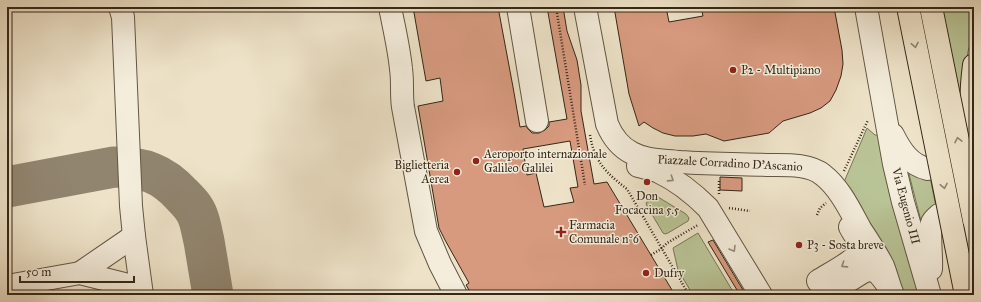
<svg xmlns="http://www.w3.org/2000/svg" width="981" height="302" font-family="'IM FELL Great Primer',serif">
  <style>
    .green { fill: #b9c496; stroke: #767656 }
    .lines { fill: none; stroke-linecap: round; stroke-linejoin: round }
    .taxiway { stroke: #918570; stroke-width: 41 }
    .building { fill: #d79a7f; stroke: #342717; fill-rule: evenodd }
    .minor-casing { stroke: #625644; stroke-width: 24 }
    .highway-casing { stroke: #342717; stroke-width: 24 }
    .path { stroke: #342717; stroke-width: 2.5; stroke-dasharray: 1 2; stroke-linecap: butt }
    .minor { stroke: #f4eddc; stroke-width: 22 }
    .highway { stroke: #eee3c9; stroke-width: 22 }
    .highway-bridge-casing { stroke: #342717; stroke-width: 24; stroke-linecap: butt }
    .highway-bridge { stroke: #eee3c9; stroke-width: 22 }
    .oneway { stroke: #918570 }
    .oneway2 { stroke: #948a7a }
    .poi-dot { fill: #8f2418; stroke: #f4eddc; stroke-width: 1.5 }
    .labels { text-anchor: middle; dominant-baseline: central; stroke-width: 3; stroke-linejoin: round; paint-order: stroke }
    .poi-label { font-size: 12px; fill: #342717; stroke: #f4eddc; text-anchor: start }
    .street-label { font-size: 12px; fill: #342717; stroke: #f4eddc }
  </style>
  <rect width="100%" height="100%" fill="#eee3c9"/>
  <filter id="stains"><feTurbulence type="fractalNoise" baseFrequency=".005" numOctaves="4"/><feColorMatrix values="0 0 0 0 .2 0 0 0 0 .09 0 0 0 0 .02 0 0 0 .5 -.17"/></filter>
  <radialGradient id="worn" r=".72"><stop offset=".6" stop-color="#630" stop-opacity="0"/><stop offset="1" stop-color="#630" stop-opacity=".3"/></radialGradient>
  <g class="green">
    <path d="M942,7H974V33L968,51L963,96H959Z"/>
    <path d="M867,128L875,135H878L919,295H905L903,290L841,189Z"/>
    <path d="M908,170L930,177L936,207L922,225Z"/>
    <path d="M655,196L658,197L686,214L689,218L688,221L668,233L665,234L663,233L647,206L646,203L651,199Z"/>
    <path d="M698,233L735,295H693L678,270L673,248Z"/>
  </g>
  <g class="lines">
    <path class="taxiway" d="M7,187L114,167C143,167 162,173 182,195C189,202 195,208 198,217C201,225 202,233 204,241C207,259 210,277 213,295"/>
  </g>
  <g class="building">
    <path d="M413,7H498L513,87L520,127L526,126L528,129L532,133H539L545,130L549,126V122L567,119L547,7H563L567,31L577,60L581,85V111L594,184L607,182L675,295H472L466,285L469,283L445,240L439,228L418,106L443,101L440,78L426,81ZM570,141L578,187L570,188L574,202L544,207L536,173L527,175L523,149Z"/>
    <path d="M614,7H666L669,22L703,16L701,7H740V10L757,7H834L842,50L843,64L841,76L836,90L830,101L821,108L810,113L783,121L769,133L724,141L706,134L693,136H675L663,133L653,128L644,122L639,126L629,94Z"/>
    <path d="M720,177L742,178V191L720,190Z"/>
    <path d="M713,240L746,295H740L708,242Z"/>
  </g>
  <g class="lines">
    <g class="minor-casing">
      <g id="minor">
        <path d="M120,7L123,17L131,206L134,236L142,295"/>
        <path d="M390,7C394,28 399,48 401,69C403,82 401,94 403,107L426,231L440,264L456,295"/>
        <path d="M518,7L537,121"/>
        <path d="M585,7L607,124C612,136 620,147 632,153C646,161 664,160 680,162C710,164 740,164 771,165C787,165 810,164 823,175C840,188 851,212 861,230C869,242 877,254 883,266C887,276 889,286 893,295"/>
        <path d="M866,7L894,164L903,202L930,295"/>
        <path d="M893,135C901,151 910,165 928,169"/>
        <path d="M638,166C645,168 653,169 659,172C676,180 695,195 708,208L761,295"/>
        <path d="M931,269C932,257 928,232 932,223C933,220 936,218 939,215"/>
        <path d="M80,273L134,236"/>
        <path d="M818,281C829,274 849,264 857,255C859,253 861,250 860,247C859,240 853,233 850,227"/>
        <path d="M7,286L80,273L140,288"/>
        <path d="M826,295L863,272C877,266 881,277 889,287"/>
      </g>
    </g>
    <g class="highway-casing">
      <path id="highway" d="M974,65C971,88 970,113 974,136"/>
    </g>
    <g class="path">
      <path d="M556,7L585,185"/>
      <path d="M590,135C594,161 606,173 627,189L689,295"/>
      <path d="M844,171L868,120"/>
      <path d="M719,194V181"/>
      <path d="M729,208L750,211"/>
      <path d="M817,215L820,208L826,203"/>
      <path d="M651,255L661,249L667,243L698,225"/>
    </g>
    <use href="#minor" class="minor"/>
    <use href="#highway" class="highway"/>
    <g class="highway-bridge-casing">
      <g id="highway-bridge">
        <path d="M908,7L966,295"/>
        <path d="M931,7L974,220"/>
      </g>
    </g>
    <use href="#highway-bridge" class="highway-bridge"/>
  </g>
  <defs><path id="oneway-chevron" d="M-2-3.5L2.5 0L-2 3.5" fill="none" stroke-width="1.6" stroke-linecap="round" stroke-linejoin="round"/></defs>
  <g class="oneway">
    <use href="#oneway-chevron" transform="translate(915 45) rotate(79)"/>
    <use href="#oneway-chevron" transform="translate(958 140) rotate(-102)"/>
    <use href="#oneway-chevron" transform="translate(944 186) rotate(79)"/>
  </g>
  <g class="oneway2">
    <use href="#oneway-chevron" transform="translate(671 179) rotate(33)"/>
    <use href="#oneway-chevron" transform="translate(733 249) rotate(59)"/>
    <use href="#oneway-chevron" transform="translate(844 265) rotate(147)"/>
  </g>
  <g class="poi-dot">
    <circle cx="733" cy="70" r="4"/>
    <circle cx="476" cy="161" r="4"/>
    <circle cx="457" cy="172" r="4"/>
    <circle cx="647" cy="182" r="4"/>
    <path d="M559 226h4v4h4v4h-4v4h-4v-4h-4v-4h4z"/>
    <circle cx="799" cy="245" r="4"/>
    <circle cx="646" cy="273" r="4"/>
  </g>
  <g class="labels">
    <g class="poi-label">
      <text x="741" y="70">P2 - Multipiano</text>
      <text x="484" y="154">Aeroporto internazionale<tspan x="484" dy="14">Galileo Galilei</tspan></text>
      <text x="449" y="165" text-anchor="end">Biglietteria<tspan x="449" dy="14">Aerea</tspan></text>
      <text x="647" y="196" text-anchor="middle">Don<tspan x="647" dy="14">Focaccina 5.5</tspan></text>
      <text x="569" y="225">Farmacia<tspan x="569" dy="14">Comunale n°6</tspan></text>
      <text x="807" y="245">P3 - Sosta breve</text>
      <text x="654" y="273">Dufry</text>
    </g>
    <g class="street-label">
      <text transform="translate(730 163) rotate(3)">Piazzale Corradino D'Ascanio</text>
      <text transform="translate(906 206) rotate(75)">Via Eugenio III</text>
    </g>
  </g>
  <rect width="981" height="302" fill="none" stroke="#eee3c9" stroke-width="24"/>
  <rect x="8" y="8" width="965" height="286" fill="none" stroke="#342717" stroke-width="2"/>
  <rect x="12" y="12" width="957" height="278" fill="none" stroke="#342717"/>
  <path d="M20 276v6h114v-6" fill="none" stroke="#342717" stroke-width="2"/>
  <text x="26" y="276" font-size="12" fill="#342717" stroke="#f4eddc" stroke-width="3" paint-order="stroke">50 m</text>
  <rect width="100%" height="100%" filter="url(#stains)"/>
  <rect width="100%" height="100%" fill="url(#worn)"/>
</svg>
